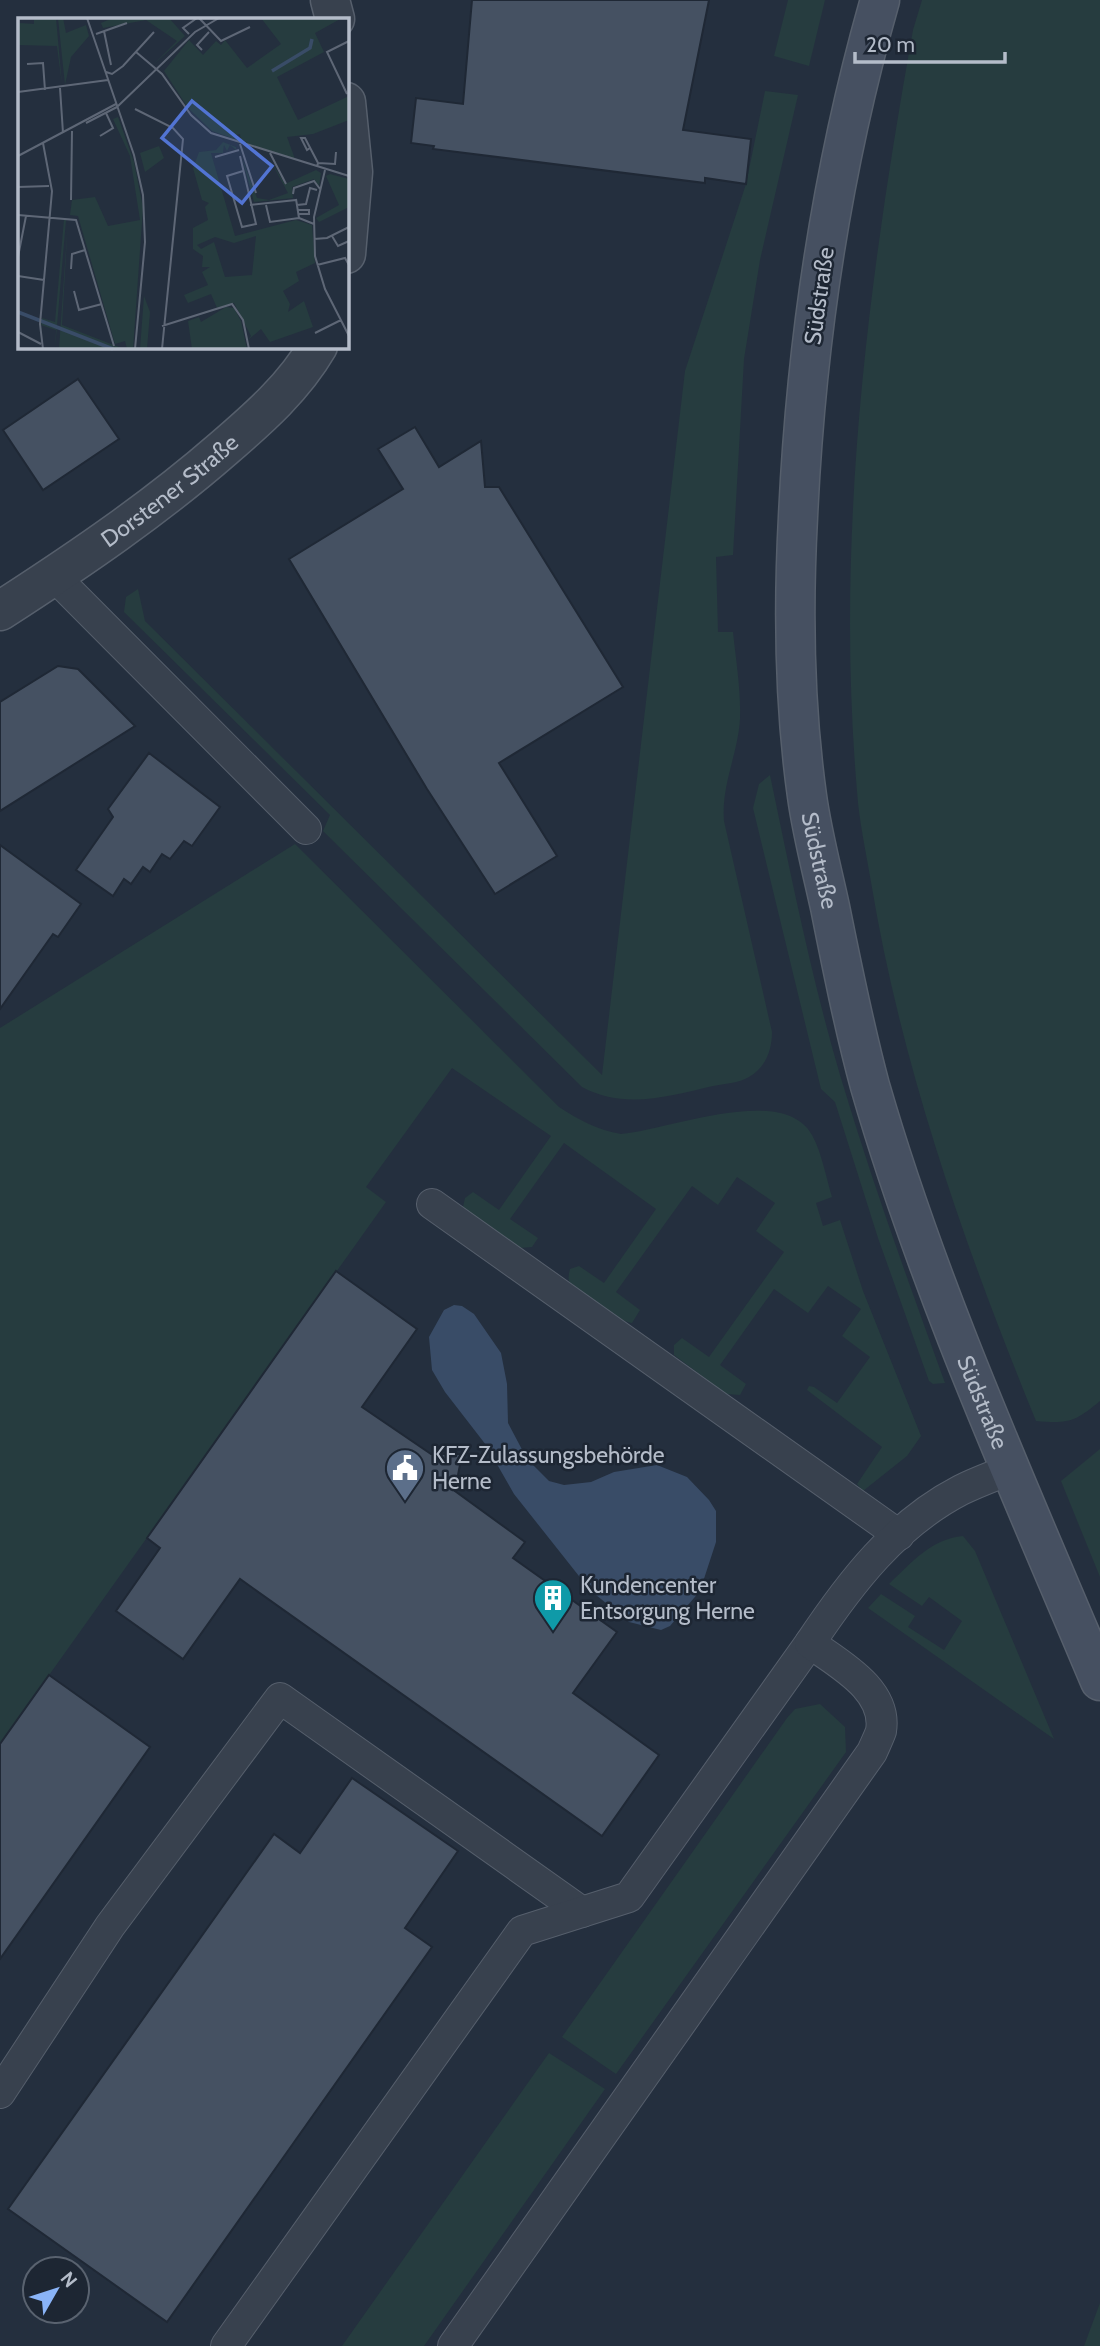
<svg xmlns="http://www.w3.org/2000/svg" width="1100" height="2346" font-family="Cabin,sans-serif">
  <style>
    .green { fill: #263c3f }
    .water { fill: #394c67 }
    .building { fill: #455162; stroke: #1f2835; stroke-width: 2 }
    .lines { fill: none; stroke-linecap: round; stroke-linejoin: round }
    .lane-casing { stroke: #565f6c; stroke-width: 32 }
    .street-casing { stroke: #565f6c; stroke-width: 41 }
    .secondary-casing { stroke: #565f6c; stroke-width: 41 }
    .lane { stroke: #38414e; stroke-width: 30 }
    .street { stroke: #38414e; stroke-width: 38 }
    .secondary { stroke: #465061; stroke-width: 38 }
    .labels { text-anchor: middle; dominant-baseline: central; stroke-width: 5; stroke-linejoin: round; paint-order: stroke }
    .street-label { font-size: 23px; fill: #b4bcc9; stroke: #1d2633 }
    .poi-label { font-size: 23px; fill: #b4bcc9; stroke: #1d2633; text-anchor: start }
    .inset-river { fill: none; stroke: #394c67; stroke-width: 3.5 }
    .inset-road { fill: none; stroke: #5e6776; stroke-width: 2 }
    .view { fill: #5274d3; fill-opacity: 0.15; stroke: #5274d3; stroke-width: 3.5 }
    .inset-edge { fill: none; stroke: #b4bcc9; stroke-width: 3.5 }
  </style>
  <rect width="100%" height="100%" fill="#242f3e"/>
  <g class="green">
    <path d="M788,0H825L809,66L774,56Z"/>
    <path d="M922,0H1100V1401C1075,1422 1068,1424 1036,1421C965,1247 902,1069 871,882C866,852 859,821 857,791C835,535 868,281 913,30Z"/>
    <path d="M765,91L798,95L760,260L744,359L733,555L716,557L718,632H733C736,661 741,690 740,719C738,754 721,785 724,821L772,1032C772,1050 766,1067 749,1077C739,1083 724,1084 713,1086C669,1096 625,1110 582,1087L323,831L330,815L124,612L126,597L138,589L145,621L602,1075L685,371L746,184Z"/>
    <path d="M770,775C791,876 811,976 840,1075C871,1179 908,1281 945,1383L933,1384L929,1381L878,1238L835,1102L821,1089L753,808L759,784Z"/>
    <path d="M295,844L559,1107C579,1120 598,1130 621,1134C668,1130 783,1083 812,1135C822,1153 826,1178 832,1197L816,1203L823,1226L840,1220L863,1291L921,1436L907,1456L863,1491L857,1484L882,1447L807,1390L809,1386L814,1387L837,1403L870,1357L842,1336L861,1309L828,1286L808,1313L774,1289L720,1365L746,1384L740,1395L726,1394L674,1355V1345L682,1338L709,1357L784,1252L756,1231L775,1203L737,1177L718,1205L692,1186L616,1292L640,1310L632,1323C620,1322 573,1292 569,1281C568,1277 569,1273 570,1269L579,1266L604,1283L656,1209L564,1143L510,1219L538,1238L532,1247L520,1248L467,1211L463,1207L465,1198L473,1192L499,1210L551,1136L452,1068L366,1187L386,1202L0,1744V1028Z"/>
    <path d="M1100,1449V1577L1061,1481Z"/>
    <path d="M963,1536L975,1551L1054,1739L868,1608L881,1594L915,1616L908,1627L944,1650L962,1621L929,1597L922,1606L889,1584C912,1562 931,1539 963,1536Z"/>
    <path d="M820,1704L845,1727L846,1752L616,2074L562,2037L787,1718L795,1709Z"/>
    <path d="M549,2053L605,2089L424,2346H342Z"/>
    <path d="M1100,2303V2346H1084Z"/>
  </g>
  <path class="water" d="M454,1305L462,1306L474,1314L501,1353L507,1384L508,1423L527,1459L549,1481L564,1485L591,1482L614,1472L657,1465L687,1477L709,1500L716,1511V1542L700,1591L670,1626L661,1630L629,1622L590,1590L514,1494L486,1445L445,1392L432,1370L429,1337L444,1310Z"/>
  <g class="building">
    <path d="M472,0H709L683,130L751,139L746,184L705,178V183L433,149L434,146L411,143L416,98L463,104Z"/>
    <path d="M78,379L119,439L43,490L3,430Z"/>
    <path d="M415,427L439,467L481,441L485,487H499L623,687L499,763L557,856L495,894L427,789L289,559L403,489L378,449Z"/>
    <path d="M58,666L78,669L135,726L0,811V702Z"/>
    <path d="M149,753L220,807L192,846L184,841L170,859L162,854L150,872L143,867L131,884L124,879L113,896L76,870L113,817L108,809Z"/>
    <path d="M0,845L81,904L58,937L53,934L0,1009Z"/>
    <path d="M336,1271L417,1329L362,1407L431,1454H462L455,1491L525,1542L513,1558L617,1632L573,1693L659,1755L602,1836L240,1579L183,1659L116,1611L160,1548L147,1538Z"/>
    <path d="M49,1675L150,1747L0,1959V1744Z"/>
    <path d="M352,1778L458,1851L405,1928L432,1947L167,2322L8,2209L274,1834L300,1853Z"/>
  </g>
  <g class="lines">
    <g class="lane-casing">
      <g id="lane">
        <path d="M54,576L306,829"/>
        <path d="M432,1204L899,1535"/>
        <path d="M0,2093L110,1926L280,1698L582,1912"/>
        <path d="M226,2346L522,1931L629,1897L810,1643"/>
        <path d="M453,2346L872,1752C875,1745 879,1737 881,1731C888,1689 837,1663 810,1643C850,1583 895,1524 961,1490C977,1482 994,1476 1011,1469"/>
      </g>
    </g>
    <g class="street-casing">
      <g id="street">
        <path d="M330,0L335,19"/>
        <path d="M346,102L353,172L346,254"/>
        <path id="s1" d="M0,611C79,560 154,509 224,448C260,417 294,387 318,346"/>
      </g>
    </g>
    <g class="secondary-casing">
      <g id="secondary">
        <path id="s2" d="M880,0C832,168 806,342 798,517C793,610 794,703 807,796C812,833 822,870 830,907C842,967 854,1027 870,1086C929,1290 1018,1486 1100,1681"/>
      </g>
    </g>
    <use href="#lane" class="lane"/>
    <use href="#street" class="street"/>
    <use href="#secondary" class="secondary"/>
  </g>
  <defs>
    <g id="civic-pin" transform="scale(2.0125)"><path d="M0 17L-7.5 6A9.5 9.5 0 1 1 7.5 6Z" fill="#5c6f8a" stroke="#1d2633"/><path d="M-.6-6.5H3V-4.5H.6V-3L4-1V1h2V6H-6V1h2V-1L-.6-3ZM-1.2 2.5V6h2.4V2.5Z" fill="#fff"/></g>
    <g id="building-pin" transform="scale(2.0125)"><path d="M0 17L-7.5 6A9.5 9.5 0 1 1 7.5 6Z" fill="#0f9aa8" stroke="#1d2633"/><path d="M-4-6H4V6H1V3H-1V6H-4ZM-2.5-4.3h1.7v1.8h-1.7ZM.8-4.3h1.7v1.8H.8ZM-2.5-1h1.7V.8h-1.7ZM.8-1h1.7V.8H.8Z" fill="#fff"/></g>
  </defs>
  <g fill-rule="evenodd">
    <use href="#civic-pin" x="405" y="1468"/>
    <use href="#building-pin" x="553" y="1598"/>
  </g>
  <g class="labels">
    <g class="street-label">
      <text transform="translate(819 296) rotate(-82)">Südstraße</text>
      <text stroke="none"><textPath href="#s1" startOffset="208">Dorstener Straße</textPath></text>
      <text stroke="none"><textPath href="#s2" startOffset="870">Südstraße</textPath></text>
      <text stroke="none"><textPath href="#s2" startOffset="1437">Südstraße</textPath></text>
    </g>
    <g class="poi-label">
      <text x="432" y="1455">KFZ-Zulassungsbehörde<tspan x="432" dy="26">Herne</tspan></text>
      <text x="580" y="1585">Kundencenter<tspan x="580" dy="26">Entsorgung Herne</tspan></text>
    </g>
  </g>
  <g transform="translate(18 18)">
    <rect width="331" height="331" fill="#242f3e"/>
    <path d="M16,0H38L44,67L39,28L0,27L1,5L16,6ZM40,0H45L48,15L68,7L71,18L53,39L47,67ZM95,0H151L167,18L135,47L159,23L128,2L85,10L83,5ZM243,0H324L297,15L306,34L259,59L280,102L331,78V102L295,116L269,119L277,141L223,125L222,116L218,117L222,123L194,113L170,90L146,53L171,22L185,37L198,23L203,27L207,22L229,50L263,26ZM100,99L116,144L125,190L115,331H109L107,323L97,326L60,198L52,197L54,182L77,179L90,208L122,202L112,138L95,101ZM205,124L218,129V132L212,127L209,133L206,127L205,135H193L217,218L278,202L294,207L297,245L278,254L281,263L265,273L272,286L270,294L286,283L295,309L252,324L243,311L230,322L233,318L216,285L199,290L193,276L170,285L166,277L190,267L184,254L192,249H184L185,238L175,231V210L190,202L187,189L191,185L184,182L175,150L181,134L198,132ZM238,218L234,257L207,259L196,224L183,231L179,227L197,219L216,225ZM141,128L146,140L127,154L122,135ZM250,138L267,166L298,152L303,155L301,168L296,161L274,169L275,180L236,184L224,140L239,180L251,182L270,175ZM312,156L331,161V189L301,204L298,200L321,187L308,158ZM46,201L48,202L37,331L38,312L23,307L24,300L37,304ZM50,202L44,307L106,331H41ZM126,278L132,294L129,331H122ZM208,289L216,290L223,303L229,331H174L170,303L181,299L183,304Z" fill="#263c3f" fill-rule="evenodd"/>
    <path class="inset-river" d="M254,53L292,30L294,21M0,294L95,331"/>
    <path class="inset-road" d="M69,0L116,137L125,177L127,224L117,331M181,0L203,23L232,9M86,13L93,47M78,16L109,5M171,16L165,10L179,0M184,32L179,27L191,14M118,34L144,56L173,97L193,115L331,158M9,46L25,45L27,72M88,54L94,56L105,48L136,14M42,70L45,115M0,74L90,62M329,76L309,34L331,23M99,89L177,14L201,0M117,91L155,110L165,121L144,331M68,105L99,89M82,118L95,110L88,95M222,126L238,175M292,130L289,132L283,120H287L300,145L299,149M252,135L268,166M0,138L98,86M222,138L238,206L224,209L209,158L225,153M197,139L221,132M300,145L317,146L318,134M307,152L296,199L297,238L307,271L331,318M0,169L31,168M275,176L276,170L296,163L302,171M278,181L281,200L296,206M53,182L54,113M232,187L278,182M248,187L252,204L281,200M279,187L288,186L292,170L299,172M280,192H291V196H280M0,197L58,202L96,328M314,218L320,228L331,223M296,221L309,220L331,209M0,239L8,198M299,247L327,240L331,247M53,251L54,236L67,232M0,258L26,262M56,273L61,292L84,286M144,308L214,286L225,302L231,331M0,314L23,326M297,315L323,302M25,331L22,306L34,173L25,125"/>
    <path class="view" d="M174,83L254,148L224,185L144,120Z"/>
    <rect width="331" height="331" class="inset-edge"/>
  </g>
  <g transform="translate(56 2290) rotate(51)"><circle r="33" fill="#1d2633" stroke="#59626f" stroke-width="2"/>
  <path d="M0-5L12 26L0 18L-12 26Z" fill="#8ab4f8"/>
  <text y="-10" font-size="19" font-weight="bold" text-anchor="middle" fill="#b4bcc9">N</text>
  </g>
  <path d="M855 52v10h150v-10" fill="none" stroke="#b4bcc9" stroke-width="3.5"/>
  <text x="866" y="52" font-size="21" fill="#b4bcc9" stroke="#1d2633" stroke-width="5" paint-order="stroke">20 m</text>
</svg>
